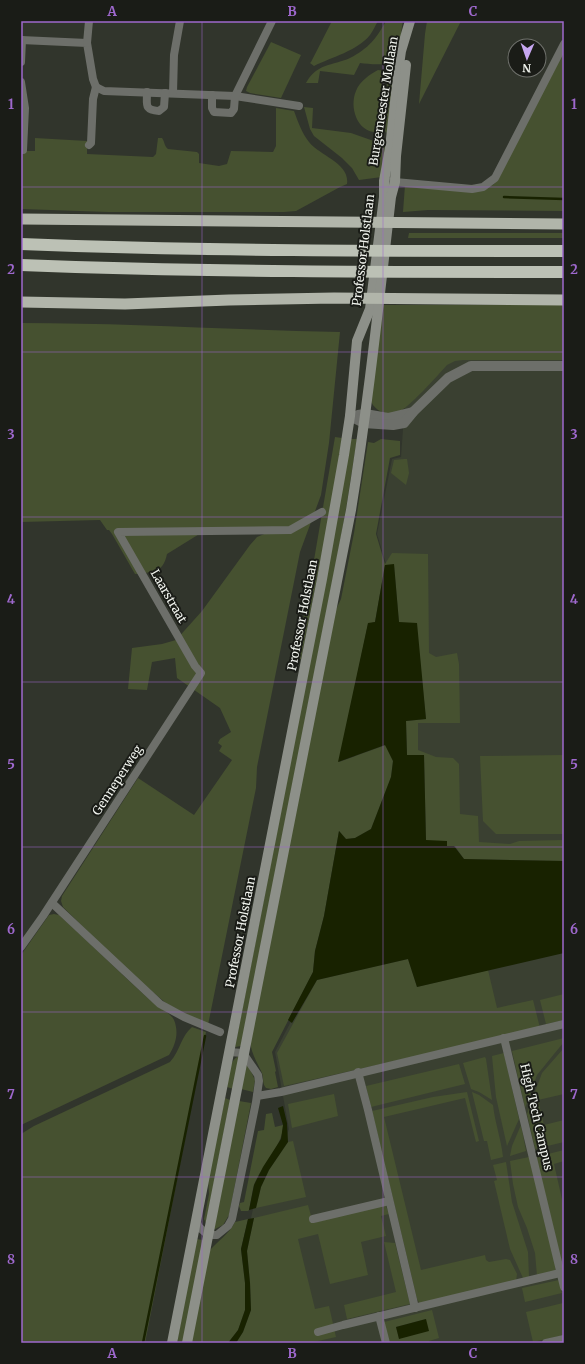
<svg xmlns="http://www.w3.org/2000/svg" width="585" height="1364" font-family="Merriweather,serif">
  <style>
    .built { fill: #3a4031 }
    .green { fill: #465130; fill-rule: evenodd }
    .water { fill: #182200 }
    .lines { fill: none; stroke-linecap: round; stroke-linejoin: round }
    .stream { stroke: #182200; stroke-width: 2.5 }
    .minor { stroke: #6d6f6a; stroke-width: 8 }
    .tertiary { stroke: #6d6f6a; stroke-width: 10 }
    .secondary { stroke: #8d9089; stroke-width: 10 }
    .trunk { stroke: #b1b5aa; stroke-width: 11 }
    .motorway { stroke: #bcc1b5; stroke-width: 12 }
    .grid { fill: none; stroke: #9e68cd; stroke-width: 1; stroke-opacity: 0.55 }
    .labels { text-anchor: middle; dominant-baseline: central; stroke-width: 4; stroke-linejoin: round; paint-order: stroke }
    .street-label { font-size: 12px; fill: #f1f4ee; stroke: #1a1c17 }
    .neatline { fill: none; stroke: #9e68cd; stroke-width: 1.5 }
    .grid-label { font-size: 13px; text-anchor: middle; font-weight: bold; fill: #9e68cd }
  </style>
  <rect width="100%" height="100%" fill="#31352c"/>
  <path class="built" d="M410,332L564,333V1343H233L244,1250L258,1186L285,1141L289,1129L275,1052L320,966L387,567L377,534L392,459L401,457Z"/>
  <g class="green">
    <path d="M332,21H378C375,26 373,31 370,35C357,51 332,57 314,66L310,63L311,62Z"/>
    <path d="M386,21H403C401,29 400,51 398,55C392,68 371,64 360,63L354,75L320,71L318,83H306C317,63 332,66 350,58C369,48 376,39 386,21Z"/>
    <path d="M427,21H461L419,104L425,34Z"/>
    <path d="M271,42L301,55L281,98L250,93L246,91L247,87Z"/>
    <path d="M564,51V211L428,210L403,212L405,185L484,190L494,184Z"/>
    <path d="M378,70L384,71L376,132C357,132 349,107 356,91C359,82 370,74 378,70Z"/>
    <path d="M392,73L396,78L390,129L386,133L383,127L388,78Z"/>
    <path d="M304,107L313,108L312,128L351,133L385,145L387,152L382,177L359,180L352,168L342,158L314,136L310,129Z"/>
    <path d="M276,108L294,111C298,122 302,133 309,142C320,156 350,163 347,184L340,187L296,211L284,212H108L21,209V151H35V138L87,141V154L153,157L156,154L158,138H162C165,142 164,146 168,149L197,152L199,154V163L219,166L227,164L231,151L273,152L276,146Z"/>
    <path d="M409,233H564V238H408Z"/>
    <path d="M381,305H564V360H463L455,361L447,365C438,375 408,409 398,412C386,416 374,411 370,399Z"/>
    <path d="M21,323C128,323 234,330 340,332L329,443L321,495L300,552L257,767L256,788L208,1025L167,1004L129,972L63,907L61,901L62,896L138,778L194,815L232,760L219,751L222,746L218,743L220,739L231,732L220,708L177,678L175,658L152,662L147,690L128,689L132,648L162,644L176,640L202,611L250,545L257,537L279,528H209L167,554C163,574 152,572 135,574L112,534L109,530H107L100,520L21,522Z"/>
    <path d="M335,437L342,438L334,493L301,659H295L307,601Z"/>
    <path d="M351,439H357L346,509L337,558L241,1046L235,1047L323,595Z"/>
    <path d="M381,439L400,441V455L390,458L376,534L385,564L392,553L428,554L429,653L436,657L457,653L459,664L460,723H418V750L436,757L453,758L459,764L460,814L478,816L479,842L510,844L519,841L564,840V861L464,859L455,846H447V841H426L424,756L407,755L406,721L426,719L416,623H399L394,565H385L375,622L368,624L339,762L386,745L393,761L391,777L371,829L355,838L346,839L339,831L324,916L315,951L313,972L272,1052L276,1071L275,1072L278,1087L271,1089L266,1088C262,1083 264,1079 262,1073C257,1062 251,1053 250,1041L333,616L341,599L354,533L368,442L374,443Z"/>
    <path d="M404,459H407L409,473L406,485L391,473L394,460Z"/>
    <path d="M564,755V834H496L483,821L480,756Z"/>
    <path d="M54,914L59,915C90,943 120,973 151,1001C157,1006 171,1013 174,1020C179,1032 176,1044 169,1055L21,1125V955L49,915Z"/>
    <path d="M408,959L417,987L488,970L497,1008L533,1000L540,1028L284,1086L277,1053L317,980Z"/>
    <path d="M564,994V1020L546,1024L540,1000Z"/>
    <path d="M192,1027L206,1032L145,1343H21V1134L34,1126L170,1062C180,1051 181,1036 192,1027Z"/>
    <path d="M564,1038V1042L554,1054L537,1075L525,1108L512,1051Z"/>
    <path d="M564,1048V1094L538,1100L544,1125L564,1120V1142L535,1149L527,1114L542,1073Z"/>
    <path d="M504,1053L519,1119L507,1146L496,1097L492,1056Z"/>
    <path d="M239,1056L233,1089L227,1087C229,1077 228,1061 239,1056Z"/>
    <path d="M485,1057L486,1059L492,1100L479,1092L471,1089L463,1063Z"/>
    <path d="M247,1063L255,1080L253,1092L241,1089Z"/>
    <path d="M459,1064L465,1084L371,1107L366,1086Z"/>
    <path d="M467,1092L479,1141L476,1142L465,1098L384,1117L421,1270L485,1255L486,1260L489,1262L506,1259L510,1260L517,1274L516,1281L420,1304L417,1299L372,1111L433,1097Z"/>
    <path d="M472,1092L479,1095L493,1105C495,1123 501,1139 503,1157L491,1160L487,1141H484Z"/>
    <path d="M334,1094L338,1116L292,1128L288,1104Z"/>
    <path d="M225,1098L230,1100L206,1223L204,1219L209,1194L208,1180Z"/>
    <path d="M239,1101L251,1103L229,1215L223,1225L215,1229H214Z"/>
    <path d="M272,1113L275,1127L283,1125C284,1144 261,1166 254,1185C252,1192 251,1201 249,1210L248,1211H241L239,1206L240,1203L244,1202L258,1131L264,1130L266,1114Z"/>
    <path d="M521,1125L526,1151L510,1156L512,1146Z"/>
    <path d="M293,1141L306,1197L256,1208L261,1187L269,1170L288,1142Z"/>
    <path d="M564,1150V1161L554,1164L564,1208V1268H563L536,1157Z"/>
    <path d="M529,1157L556,1266L555,1272L537,1276L535,1253L527,1228L518,1207L513,1184L510,1161Z"/>
    <path d="M506,1162L512,1202L528,1252L529,1277L523,1278L510,1249L494,1181L497,1180L493,1165Z"/>
    <path d="M308,1205L313,1223L381,1205L386,1206L389,1214L381,1216L386,1236L361,1242L368,1275L330,1284L318,1234L298,1239L315,1309L329,1306L336,1337L309,1343H236L243,1332L251,1310L250,1283L247,1251L254,1218Z"/>
    <path d="M248,1219L241,1249L245,1283V1310L238,1330L228,1343H191L209,1251C218,1241 229,1234 235,1222Z"/>
    <path d="M196,1239L203,1240L183,1343H177Z"/>
    <path d="M384,1242L395,1243L410,1304L347,1319L344,1305L396,1292Z"/>
    <path d="M559,1280L562,1293L525,1302L522,1288Z"/>
    <path d="M563,1303L564,1309V1335L533,1342L526,1312Z"/>
    <path d="M432,1310L439,1338L429,1341V1343H390L384,1322ZM426,1319L399,1339V1338L396,1327Z"/>
  </g>
  <g class="water">
    <path d="M394,564L399,622L417,623L426,719L406,721L407,755H424L426,840L447,841V846H454L464,859L564,861V953L417,987L408,959L317,980L292,1023L288,1020L313,972L315,951L324,916L339,831L346,839L355,838L371,829L391,777L393,761L385,745L338,762L368,623L375,622L385,565Z"/>
    <path d="M283,1106L287,1123L288,1142L269,1170L261,1187L256,1208L249,1210L254,1185L263,1167L281,1139L283,1125L278,1108Z"/>
    <path d="M254,1218L247,1251L250,1283L251,1310L243,1332L236,1343H228L238,1330L245,1310V1283L241,1249L248,1219Z"/>
    <path d="M426,1319L429,1331L399,1339L396,1327Z"/>
  </g>
  <g class="lines">
    <g class="stream">
      <path d="M504,197L564,199"/>
      <path d="M143,1343L205,1036"/>
    </g>
    <g class="minor">
      <path d="M21,40L87,43L93,79L96,87L104,91L235,96L299,106"/>
      <path d="M87,43L89,21"/>
      <path d="M21,62L22,40"/>
      <path d="M21,82L25,108L23,150"/>
      <path d="M147,92C147,105 144,110 159,111L164,107L165,93"/>
      <path d="M173,93L174,55L180,21"/>
      <path d="M212,95V108L214,112L231,113L234,109L235,96L272,21"/>
      <path d="M89,145L91,143L93,99L96,87"/>
      <path d="M384,181L472,189L483,187L495,178L564,44"/>
      <path d="M52,903L160,1004L184,1017L220,1032"/>
      <path d="M21,947L43,916L201,673L195,666L118,532L290,530L322,512"/>
      <path d="M504,1038L564,1287"/>
      <path d="M358,1072L368,1110L415,1308"/>
      <path d="M257,1096L281,1092L564,1024"/>
      <path d="M313,1219L389,1201"/>
      <path d="M196,1221L199,1227L208,1235H217L228,1226L232,1219L256,1102L259,1081L258,1075L243,1053L229,1052"/>
      <path d="M379,1316L386,1343"/>
      <path d="M318,1332L343,1325L564,1272"/>
      <path d="M546,1343L564,1339"/>
    </g>
    <g class="tertiary">
      <path d="M358,415L365,414L388,418L413,412"/>
      <path d="M350,416L364,423L393,425L404,423L413,412L448,378L471,366H564"/>
    </g>
    <g class="secondary">
      <path d="M172,1343L322,579L344,455L350,416L357,341L370,309L384,197V181L390,148L399,65L401,51L410,21"/>
      <path d="M187,1343L351,510C368,406 379,301 391,197L395,182L396,156L406,65"/>
    </g>
    <g class="trunk">
      <path d="M21,219L564,224"/>
      <path d="M21,302L125,304L229,300L334,298L564,300"/>
    </g>
    <g class="motorway">
      <path d="M21,244C202,251 383,251 564,251"/>
      <path d="M21,265C202,272 383,272 564,272"/>
    </g>
  </g>
  <path class="grid" d="M202,21V1343M383,21V1343M21,187H564M21,352H564M21,517H564M21,682H564M21,847H564M21,1012H564M21,1177H564"/>
  <g class="labels">
    <g class="street-label">
      <text transform="translate(383 101) rotate(-81)">Burgemeester Mollaan</text>
      <text transform="translate(363 250) rotate(-83)">Professor Holstlaan</text>
      <text transform="translate(169 596) rotate(60)">Laarstraat</text>
      <text transform="translate(302 615) rotate(-79)">Professor Holstlaan</text>
      <text transform="translate(117 780) rotate(-57)">Genneperweg</text>
      <text transform="translate(240 932) rotate(-79)">Professor Holstlaan</text>
      <text transform="translate(537 1117) rotate(77)">High Tech Campus</text>
    </g>
  </g>
  <rect width="585" height="1364" fill="none" stroke="#1a1c17" stroke-width="44"/>
  <g transform="translate(527 58) rotate(182)"><circle r="19" fill="#1a1c17" stroke="#70726d"/>
  <path d="M0-3L7 15L0 10L-7 15Z" fill="#c6a6f0"/>
  <text y="-6" font-size="11" font-weight="bold" text-anchor="middle" fill="#f1f4ee">N</text>
  </g>
  <rect x="22" y="22" width="541" height="1320" class="neatline"/>
  <g class="grid-label">
    <text x="112" y="16">A</text>
    <text x="292" y="16">B</text>
    <text x="473" y="16">C</text>
    <text x="11" y="109">1</text>
    <text x="574" y="109">1</text>
    <text x="11" y="274">2</text>
    <text x="574" y="274">2</text>
    <text x="11" y="439">3</text>
    <text x="574" y="439">3</text>
    <text x="11" y="604">4</text>
    <text x="574" y="604">4</text>
    <text x="11" y="769">5</text>
    <text x="574" y="769">5</text>
    <text x="11" y="934">6</text>
    <text x="574" y="934">6</text>
    <text x="11" y="1099">7</text>
    <text x="574" y="1099">7</text>
    <text x="11" y="1264">8</text>
    <text x="574" y="1264">8</text>
    <text x="112" y="1358">A</text>
    <text x="292" y="1358">B</text>
    <text x="473" y="1358">C</text>
  </g>
</svg>
